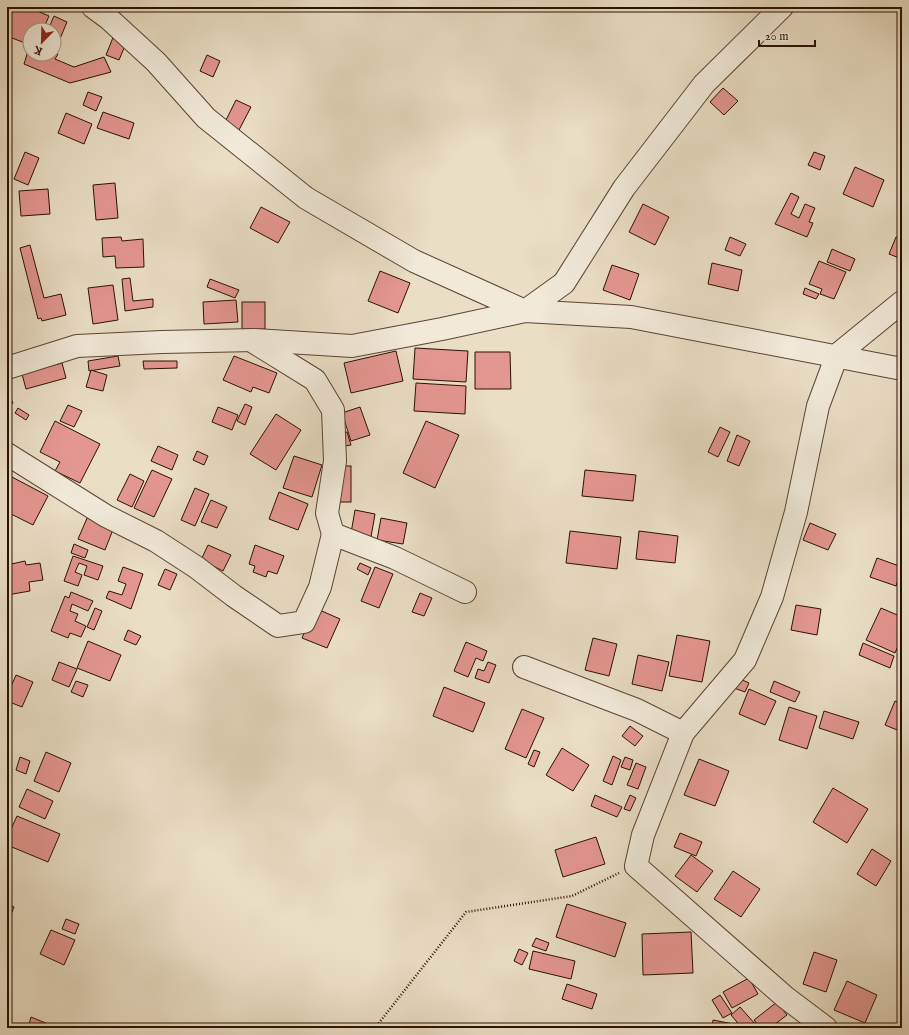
<svg xmlns="http://www.w3.org/2000/svg" width="909" height="1035" font-family="'IM FELL English',serif">
  <style>
    .building { fill: #e49690; stroke: #2b1004 }
    .lines { fill: none; stroke-linecap: round; stroke-linejoin: round }
    .minor-casing { stroke: #5b4434; stroke-width: 24 }
    .path { stroke: #2b1004; stroke-width: 2.5; stroke-dasharray: 1 2; stroke-linecap: butt }
    .minor { stroke: #f1ead9; stroke-width: 22 }
  </style>
  <rect width="100%" height="100%" fill="#eadec5"/>
  <filter id="stains"><feTurbulence type="fractalNoise" baseFrequency=".005" numOctaves="4"/><feColorMatrix values="0 0 0 0 .2 0 0 0 0 .09 0 0 0 0 .02 0 0 0 .5 -.17"/></filter>
  <radialGradient id="worn" r=".72"><stop offset=".6" stop-color="#630" stop-opacity="0"/><stop offset="1" stop-color="#630" stop-opacity=".3"/></radialGradient>
  <g class="building">
    <path d="M8,7H28L49,16L43,30H30V45L7,36Z"/>
    <path d="M54,16L67,22L57,46L54,44V30H48Z"/>
    <path d="M114,35L127,41L119,60L106,55Z"/>
    <path d="M28,51L30,54L39,56L40,54H54V52L58,54L55,59L74,67L104,57L111,72L70,83L24,64Z"/>
    <path d="M207,55L220,61L213,77L200,71Z"/>
    <path d="M723,88L738,101L724,115L710,102Z"/>
    <path d="M88,92L102,97L96,111L83,105Z"/>
    <path d="M236,100L251,107L239,130L225,122Z"/>
    <path d="M103,112L134,123L129,139L97,128Z"/>
    <path d="M66,113L92,124L84,144L58,133Z"/>
    <path d="M25,152L39,158L28,185L14,179Z"/>
    <path d="M814,152L825,156L820,170L808,165Z"/>
    <path d="M855,167L884,180L873,207L843,194Z"/>
    <path d="M115,183L118,218L96,220L93,185Z"/>
    <path d="M48,189L50,214L21,216L19,191Z"/>
    <path d="M791,193L799,197L791,214L799,218L805,204L815,208L809,222L813,223L807,237L775,224Z"/>
    <path d="M643,204L669,217L655,245L629,232Z"/>
    <path d="M261,207L290,222L278,243L250,228Z"/>
    <path d="M121,237L122,241L143,239L144,267L116,268L115,256L103,257L102,238Z"/>
    <path d="M730,237L746,244L740,256L725,250Z"/>
    <path d="M896,237L902,239V259L889,254Z"/>
    <path d="M30,245L44,298L61,294L66,315L42,321L41,318L38,319L20,248Z"/>
    <path d="M832,249L855,259L850,271L827,262Z"/>
    <path d="M819,261L846,272L834,299L820,294L822,289L809,284Z"/>
    <path d="M712,263L742,270L738,291L708,284Z"/>
    <path d="M612,265L639,274L630,300L603,290Z"/>
    <path d="M380,271L410,283L398,313L368,301Z"/>
    <path d="M130,278L133,301L153,299V307L125,311L122,279Z"/>
    <path d="M210,279L239,290L235,298L207,287Z"/>
    <path d="M113,285L118,320L93,324L88,288Z"/>
    <path d="M805,288L819,294L816,299L803,294Z"/>
    <path d="M236,300L238,322L204,324L203,302Z"/>
    <rect x="242" y="302" width="23" height="27"/>
    <path d="M415,348L468,351L466,382L413,379Z"/>
    <path d="M396,351L403,381L351,393L344,363Z"/>
    <path d="M475,352H510L511,389H475Z"/>
    <path d="M118,356L120,366L89,371L88,361Z"/>
    <path d="M234,356L277,373L269,393L253,387L251,392L223,380Z"/>
    <path d="M143,361H177V368L144,369Z"/>
    <path d="M62,363L66,378L26,389L22,374Z"/>
    <path d="M91,370L107,375L103,391L86,387Z"/>
    <path d="M416,383L466,386L465,414L414,411Z"/>
    <path d="M7,392L13,403L7,407Z"/>
    <path d="M245,404L252,407L245,425L237,421Z"/>
    <path d="M68,405L82,411L74,427L60,421Z"/>
    <path d="M218,407L238,415L232,430L212,422Z"/>
    <path d="M360,407L370,435L351,441L342,413Z"/>
    <path d="M18,408L29,415L26,420L15,413Z"/>
    <path d="M276,414L301,430L276,470L250,454Z"/>
    <path d="M55,421L100,444L80,483L55,471L60,462L40,452Z"/>
    <path d="M426,421L459,435L435,488L403,473Z"/>
    <path d="M720,427L730,432L718,457L708,452Z"/>
    <path d="M347,432L351,445L345,446L341,433Z"/>
    <path d="M737,435L750,441L739,466L727,461Z"/>
    <path d="M158,446L178,455L172,470L151,461Z"/>
    <path d="M197,451L208,456L204,465L193,460Z"/>
    <path d="M294,456L322,465L312,497L283,488Z"/>
    <rect x="339" y="466" width="12" height="36"/>
    <path d="M152,470L172,479L154,517L134,508Z"/>
    <path d="M585,470L636,475L633,501L582,496Z"/>
    <path d="M130,474L144,481L132,507L117,500Z"/>
    <path d="M12,477L48,496L33,525L7,512V486Z"/>
    <path d="M195,488L209,494L195,526L181,520Z"/>
    <path d="M279,492L308,504L298,530L269,519Z"/>
    <path d="M211,500L227,507L217,528L201,522Z"/>
    <path d="M355,510L375,514L371,537L351,533Z"/>
    <path d="M88,516L114,527L105,550L78,539Z"/>
    <path d="M381,518L407,523L403,544L377,540Z"/>
    <path d="M810,523L836,534L828,550L803,540Z"/>
    <path d="M570,531L621,537L617,569L566,563Z"/>
    <path d="M639,531L678,536L675,563L636,559Z"/>
    <path d="M74,544L88,550L85,558L71,553Z"/>
    <path d="M208,545L231,555L223,571L201,560Z"/>
    <path d="M255,545L284,556L277,574L268,571L266,577L253,572L255,566L249,564Z"/>
    <path d="M73,556L103,566L98,580L84,575L87,566L79,563L75,572L82,575L78,586L64,581Z"/>
    <path d="M877,558L902,567L896,586L870,577Z"/>
    <path d="M25,561L26,565L40,563L43,580L29,582L30,591L7,595V565Z"/>
    <path d="M360,563L371,568L368,575L357,569Z"/>
    <path d="M123,567L143,574L131,609L106,598L109,591L122,595L126,584L118,581Z"/>
    <path d="M375,567L393,574L379,608L361,601Z"/>
    <path d="M165,569L177,574L170,590L158,585Z"/>
    <path d="M71,592L93,601L88,611L72,604L70,611L78,614L75,621L86,626L81,637L70,633L68,638L51,631L65,596L69,598Z"/>
    <path d="M420,593L432,598L424,616L412,612Z"/>
    <path d="M796,605L821,609L817,635L791,630Z"/>
    <path d="M95,608L102,611L94,630L87,627Z"/>
    <path d="M315,608L340,619L327,648L302,638Z"/>
    <path d="M881,608L902,617V637L895,653L866,640Z"/>
    <path d="M128,630L141,636L136,645L124,640Z"/>
    <path d="M677,635L710,641L702,682L669,676Z"/>
    <path d="M593,638L617,644L609,676L585,670Z"/>
    <path d="M88,641L121,655L110,681L77,668Z"/>
    <path d="M466,642L487,651L483,661L476,658L468,677L454,671Z"/>
    <path d="M863,643L894,656L890,668L859,655Z"/>
    <path d="M638,655L669,662L662,691L632,684Z"/>
    <path d="M59,662L77,669L69,687L52,680Z"/>
    <path d="M488,662L496,665L489,683L475,678L478,669L484,671Z"/>
    <path d="M16,675L33,682L22,707L7,701V696Z"/>
    <path d="M738,678L749,683L745,692L734,688Z"/>
    <path d="M76,681L88,685L83,697L71,692Z"/>
    <path d="M774,681L800,692L795,702L770,692Z"/>
    <path d="M444,687L485,703L473,732L433,716Z"/>
    <path d="M749,689L776,701L765,725L739,714Z"/>
    <path d="M895,701L902,704V732L885,725Z"/>
    <path d="M789,707L817,716L807,749L779,740Z"/>
    <path d="M522,709L544,718L526,758L505,749Z"/>
    <path d="M824,711L859,722L853,739L819,728Z"/>
    <path d="M630,726L643,736L635,746L622,736Z"/>
    <path d="M562,748L589,765L573,791L546,775Z"/>
    <path d="M534,750L540,752L534,767L528,764Z"/>
    <path d="M46,752L71,763L59,792L34,781Z"/>
    <path d="M613,756L621,760L612,785L603,781Z"/>
    <path d="M20,757L30,761L26,774L16,770Z"/>
    <path d="M625,757L633,760L630,770L621,767Z"/>
    <path d="M699,759L729,771L715,806L684,795Z"/>
    <path d="M636,763L646,767L638,789L627,785Z"/>
    <path d="M833,788L868,809L847,843L813,822Z"/>
    <path d="M27,789L53,801L45,819L19,807Z"/>
    <path d="M595,795L622,807L617,817L591,806Z"/>
    <path d="M630,795L636,798L630,811L624,809Z"/>
    <path d="M17,816L60,834L48,862L7,845V838Z"/>
    <path d="M680,833L702,842L696,856L674,847Z"/>
    <path d="M596,837L605,864L563,877L555,850Z"/>
    <path d="M872,849L891,861L876,886L857,874Z"/>
    <path d="M691,855L713,871L697,892L675,876Z"/>
    <path d="M733,871L760,889L741,917L714,899Z"/>
    <path d="M7,904L14,907L7,925Z"/>
    <path d="M567,904L626,923L615,957L556,937Z"/>
    <path d="M66,919L79,924L75,934L62,929Z"/>
    <path d="M51,930L75,940L64,965L40,954Z"/>
    <path d="M691,932L693,973L643,975L642,934Z"/>
    <path d="M536,938L549,943L546,951L532,946Z"/>
    <path d="M519,949L528,953L522,965L514,961Z"/>
    <path d="M533,951L575,961L571,979L529,969Z"/>
    <path d="M814,952L837,960L826,992L803,984Z"/>
    <path d="M749,978L758,994L732,1008L723,992Z"/>
    <path d="M847,981L877,995L865,1023L834,1010Z"/>
    <path d="M567,984L597,994L592,1009L562,999Z"/>
    <path d="M720,995L732,1013L723,1018L712,1000Z"/>
    <path d="M777,1002L787,1015L770,1028H760L754,1020Z"/>
    <path d="M740,1007L756,1025L752,1028H742L731,1015Z"/>
    <path d="M31,1017L48,1024L46,1028H28Z"/>
    <path d="M713,1020L738,1025L737,1028H712Z"/>
  </g>
  <g class="lines">
    <g class="minor-casing">
      <g id="minor">
        <path d="M93,7L108,18L156,62L206,118L306,198L414,261L525,311L564,283L624,188L704,84L782,7"/>
        <path d="M252,341L315,380L333,410L335,461L327,513L333,534L395,558L465,592"/>
        <path d="M7,368L77,346L162,342L255,340L352,346L442,329L525,311L631,317L902,369"/>
        <path d="M7,454L106,516L156,541L196,567L234,596L278,626L304,622L320,587L333,534"/>
        <path d="M524,667L637,710L683,733"/>
        <path d="M826,1028L785,997L636,866L643,835L683,733L745,660L772,597L796,512L818,406L837,355L902,302"/>
      </g>
    </g>
    <path class="path" d="M375,1028L466,912L572,896L619,873"/>
    <use href="#minor" class="minor"/>
  </g>
  <rect width="909" height="1035" fill="none" stroke="#eadec5" stroke-width="24"/>
  <rect x="8" y="8" width="893" height="1019" fill="none" stroke="#2b1004" stroke-width="2"/>
  <rect x="12" y="12" width="885" height="1011" fill="none" stroke="#2b1004"/>
  <g transform="translate(42 42) rotate(203)"><circle r="19" fill="#f1ead9" stroke="#a29384"/>
  <path d="M0-3L7 15L0 10L-7 15Z" fill="#8f2418"/>
  <text y="-6" font-size="11" font-weight="bold" text-anchor="middle" fill="#2b1004">K</text>
  </g>
  <path d="M759 40v6h56v-6" fill="none" stroke="#2b1004" stroke-width="2"/>
  <text x="765" y="40" font-size="12" fill="#2b1004" stroke="#f1ead9" stroke-width="3" paint-order="stroke">20 m</text>
  <rect width="100%" height="100%" filter="url(#stains)"/>
  <rect width="100%" height="100%" fill="url(#worn)"/>
</svg>
